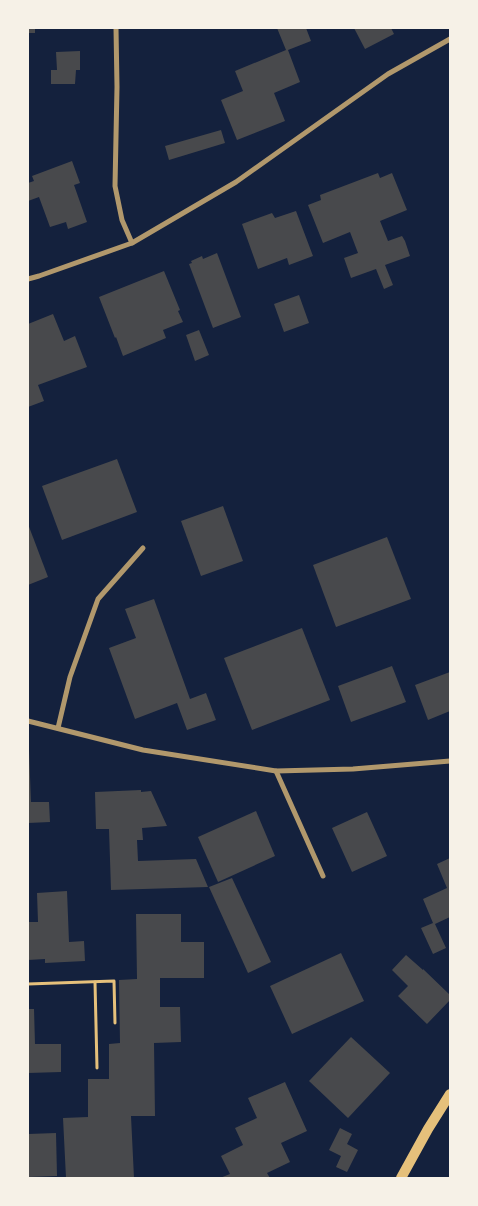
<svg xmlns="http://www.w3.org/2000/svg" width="478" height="1206" font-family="'Work Sans',sans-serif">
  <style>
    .building { fill: #48494c }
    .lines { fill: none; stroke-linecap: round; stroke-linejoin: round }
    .path { stroke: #e5c07b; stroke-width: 3 }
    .minor { stroke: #b1986c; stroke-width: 5 }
    .secondary { stroke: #e5c07b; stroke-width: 10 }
  </style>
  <rect width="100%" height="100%" fill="#14213d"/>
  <g class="building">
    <rect x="28" y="28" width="7" height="5"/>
    <path d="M277,28H306L311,41L288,50L300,82L274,93L285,121L237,140L221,100L243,91L235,71L286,50Z"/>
    <path d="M354,28H391L394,34L365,49Z"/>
    <path d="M80,51V70H76L75,84H51V70H57L56,52Z"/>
    <path d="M221,130L225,143L169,160L165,146Z"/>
    <path d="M72,161L80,183L74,185L87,222L68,229L66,222L50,227L39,197L28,201V183L34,181L32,176Z"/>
    <path d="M378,173L380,178L392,173L407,210L380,221L388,241L402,236L405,241L410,256L385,265L393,285L384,289L376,269L351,278L344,258L358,253L350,232L323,243L308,205L321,200L320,195Z"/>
    <path d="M296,211L313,256L289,265L287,258L258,269L242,224L272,213L275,218Z"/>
    <path d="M217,253L241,317L213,328L189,264L192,263L191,261L202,256L203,259Z"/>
    <path d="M164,271L180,310L178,311L183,322L163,330L166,338L123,356L116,337L115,338L99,297Z"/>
    <path d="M299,295L309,323L284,332L274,304Z"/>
    <path d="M53,314L64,341L75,336L87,367L38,385L44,401L28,407V324Z"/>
    <path d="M199,330L209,355L195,361L186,335Z"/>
    <path d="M117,459L137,512L62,540L42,486Z"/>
    <path d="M223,506L243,561L201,576L181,521Z"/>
    <path d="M28,524L48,577L28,585Z"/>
    <path d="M387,537L411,599L336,627L313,565Z"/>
    <path d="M154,599L190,699L206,693L216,720L187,730L177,703L135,719L109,648L136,638L125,609Z"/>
    <path d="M302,628L330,700L252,730L224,658Z"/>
    <path d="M392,666L406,702L351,722L338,686Z"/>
    <path d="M450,672V711L428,720L415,685Z"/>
    <path d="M28,750H29L31,802H49L50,822L28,823Z"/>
    <path d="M141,790V792L151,791L167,826L142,828L143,840H137L138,861L196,859L208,887L111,890L109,829H96L95,792Z"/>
    <path d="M256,811L275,856L218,882L198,837Z"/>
    <path d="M367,812L387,856L352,872L332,828Z"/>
    <path d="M450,858V917L435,924L446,948L433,954L421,928L433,923L423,899L447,888L437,864Z"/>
    <path d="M232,878L271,962L248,973L209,887Z"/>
    <path d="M67,891L69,942L84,941L85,961L45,963V959L28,960V922H38L37,893Z"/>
    <path d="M136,914H181V942H204V978H160V1007H180L181,1042L154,1043L155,1116H131L134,1178H66L63,1118L88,1117V1079H109V1044L120,1043L119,980L137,979Z"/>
    <path d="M341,953L364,1001L292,1034L270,986Z"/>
    <path d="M406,955L423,970V969L450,995V1000L427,1024L398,996L408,986L392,970Z"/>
    <path d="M28,1009H34L35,1044H61V1072L28,1073Z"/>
    <path d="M351,1037L390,1073L348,1118L309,1081Z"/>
    <path d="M285,1082L307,1131L281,1143L290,1162L267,1173L270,1178H220L230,1174L221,1156L243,1145L235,1128L257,1118L248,1098Z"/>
    <path d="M340,1128L352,1134L347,1144L358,1150L347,1172L336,1167L341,1156L329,1150Z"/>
    <path d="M56,1133L57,1176L28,1177V1134Z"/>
  </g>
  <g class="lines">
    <g class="path">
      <path d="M95,982L97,1068"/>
      <path d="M28,984L114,981L115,1023"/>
    </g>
    <g class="minor">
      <path d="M116,28L117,87L115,186L122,220L132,243"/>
      <path d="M28,279L39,276L132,243L236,182L388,74L450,39"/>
      <path d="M28,721L143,750L276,771L353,769L450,761"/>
      <path d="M58,728L70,677L98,599L143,548"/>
      <path d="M276,771L323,876"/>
    </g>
    <path class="secondary" d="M401,1178L428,1129L450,1094"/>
  </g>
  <rect width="478" height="1206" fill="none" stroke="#f6f1e7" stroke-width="58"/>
</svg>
